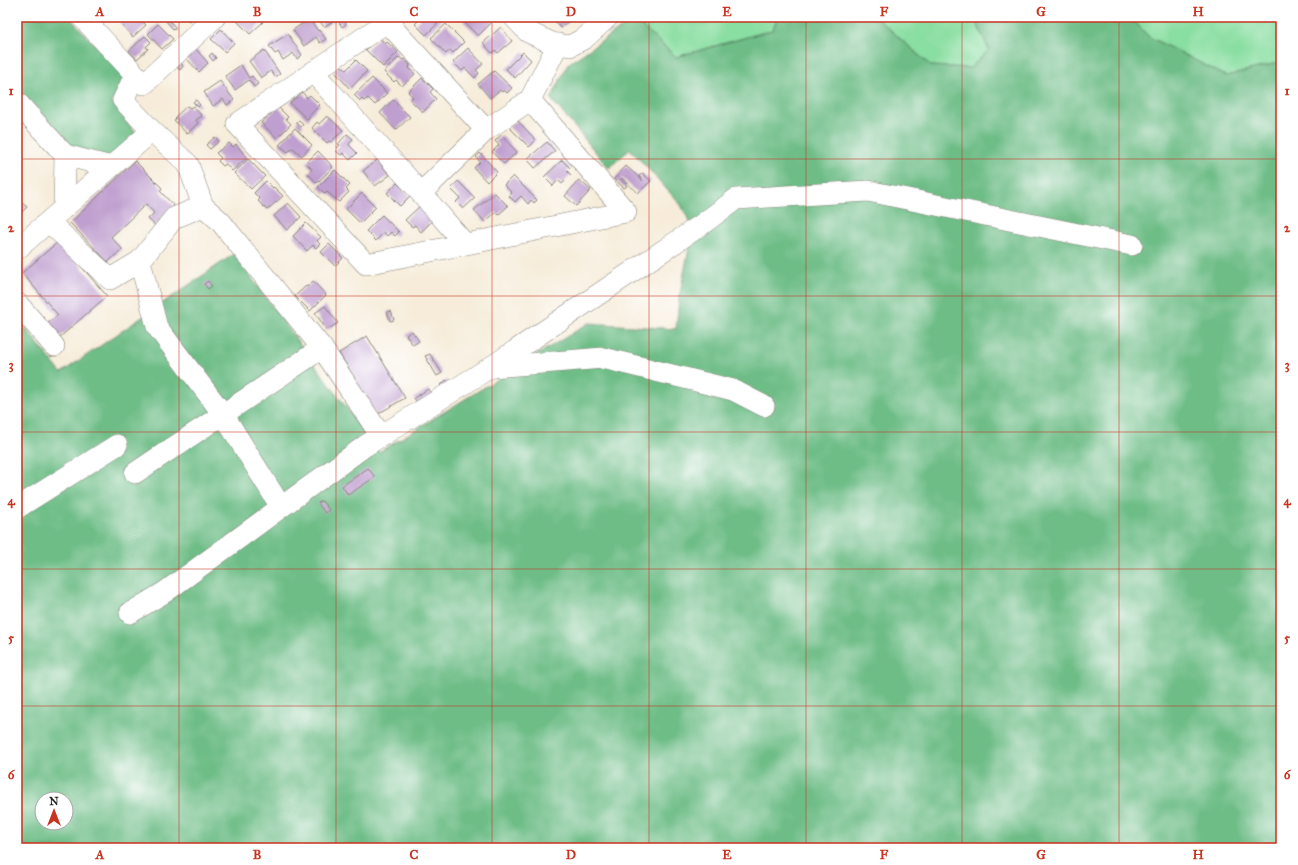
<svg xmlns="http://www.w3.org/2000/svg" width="1298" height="865" font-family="'IM FELL Great Primer',serif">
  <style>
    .green { fill: #89dea1; stroke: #527d5e }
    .forest { fill: #6ebd87; stroke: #456c52; fill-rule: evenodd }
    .building { fill: #bf9fcf }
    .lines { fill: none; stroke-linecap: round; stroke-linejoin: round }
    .minor-casing { stroke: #89847a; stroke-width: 22 }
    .minor { stroke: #fff; stroke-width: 21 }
    .grid { fill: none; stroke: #c8321e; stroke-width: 1; stroke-opacity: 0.55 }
    .neatline { fill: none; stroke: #c8321e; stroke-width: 1.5 }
    .grid-label { font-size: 13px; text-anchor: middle; font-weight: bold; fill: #c8321e }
  </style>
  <rect width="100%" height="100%" fill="#fff"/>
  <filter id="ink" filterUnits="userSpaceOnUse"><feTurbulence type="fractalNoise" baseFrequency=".025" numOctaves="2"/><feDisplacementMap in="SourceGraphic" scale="8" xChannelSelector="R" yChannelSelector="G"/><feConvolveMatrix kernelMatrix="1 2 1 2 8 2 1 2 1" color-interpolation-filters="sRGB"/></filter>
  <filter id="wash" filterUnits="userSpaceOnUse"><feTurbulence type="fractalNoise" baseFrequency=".012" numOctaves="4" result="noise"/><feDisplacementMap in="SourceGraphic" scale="16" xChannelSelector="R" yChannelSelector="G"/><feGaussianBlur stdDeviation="0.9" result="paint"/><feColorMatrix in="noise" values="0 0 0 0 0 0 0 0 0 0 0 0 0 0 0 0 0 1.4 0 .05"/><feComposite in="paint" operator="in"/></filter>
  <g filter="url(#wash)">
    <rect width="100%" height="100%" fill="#f6ecd9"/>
    <g class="green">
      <path d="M637,17H778L772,30L676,57L634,19Z"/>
      <path d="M876,17H974L989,50L971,68L931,66Z"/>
      <path d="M1130,17H1281V62L1226,76L1149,37Z"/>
    </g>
    <g class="forest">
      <path d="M17,17H69L129,81L112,102L137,135L113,158L72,152L17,116Z"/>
      <path d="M778,17H876L931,66L970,68L989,50L974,17H1130L1149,37L1226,76L1281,62V848H17V317L61,373L234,254L379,452L589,323L676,329L679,299L693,228L681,205L630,149L609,168L551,99L568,64L634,19L676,57L772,30ZM42,799H66V823H42Z"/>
    </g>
    <g id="blocks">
      <g class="building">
        <path d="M126,17H138L146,25L133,37L120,23Z"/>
        <path d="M185,17H194L189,21Z"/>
        <path d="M233,17H258L263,22L250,34Z"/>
        <path d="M317,17H342L346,24L342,27L337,19L324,27Z"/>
        <path d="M422,17H441L442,19L426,35L415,24Z"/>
        <path d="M467,17H491L494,20L478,36L463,21Z"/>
        <path d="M538,17H548L543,22Z"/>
        <path d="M556,17H567L570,20L561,28L553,19Z"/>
        <path d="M167,18L176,28L174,30L165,20Z"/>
        <path d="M309,19L318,31L319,30L326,39L320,43L316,37L304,46L293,30Z"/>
        <path d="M158,24L173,39L162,49L148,34Z"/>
        <path d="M446,24L464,42L453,53L450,50L446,54L431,38Z"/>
        <path d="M501,27L512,41L498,53L495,50L492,53L483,43Z"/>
        <path d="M221,29L234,43L225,52L211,39Z"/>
        <path d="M288,34L302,55L297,59L293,53L283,60L278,52L275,54L269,46Z"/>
        <path d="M145,36L151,42L146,47L148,49L137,59L129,51Z"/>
        <path d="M379,37L385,44L387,42L398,52L383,67L366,50Z"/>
        <path d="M195,48L208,63L199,72L185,57Z"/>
        <path d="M468,48L483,64L476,70L479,73L475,78L465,68L462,71L453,62Z"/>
        <path d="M264,50L280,74L275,77L271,71L261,78L249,61Z"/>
        <path d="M523,52L531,60L515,78L506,69Z"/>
        <path d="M212,53L216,58L213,61L209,56Z"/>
        <path d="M399,57L403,60L404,59L410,65L409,68L415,74L402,86L396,80L394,82L384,72Z"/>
        <path d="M356,60L367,71L350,89L334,71L340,65L346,70Z"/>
        <path d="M181,63L183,66L180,70L177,67Z"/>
        <path d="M241,65L249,78L252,76L258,84L254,87L249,80L235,90L225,76Z"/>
        <path d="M494,71L512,88L507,93L504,90L502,92L500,90L490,98L478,84Z"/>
        <path d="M372,78L387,93L375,105L368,98L364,101L362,99L360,101L354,95Z"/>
        <path d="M422,78L433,89L430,92L436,99L423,112L410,100L413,97L408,92Z"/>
        <path d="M220,81L234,100L227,105L223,99L213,106L204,92Z"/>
        <path d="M302,92L307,98L310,95L320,105L309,116L310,117L308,120L290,103Z"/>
        <path d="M196,100L200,105L198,107L193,102Z"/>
        <path d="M393,100L410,117L396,130L380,113Z"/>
        <path d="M187,106L190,108L193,106L202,116L196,120L198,123L187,134L174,120L176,119L175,117Z"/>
        <path d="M278,107L288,117L286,119L291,124L277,138L261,123Z"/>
        <path d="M327,116L343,130L331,142L329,141L327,143L312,128L317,122L319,124Z"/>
        <path d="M299,120L303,125L301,127L296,123Z"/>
        <path d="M517,120L536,140L529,147L509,127Z"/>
        <path d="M295,128L312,145L302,156L293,148L288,152L279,145Z"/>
        <path d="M347,134L353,139L349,144L350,146L357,153L350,160L343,153L341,155L335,150L340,145L338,144Z"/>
        <path d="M501,135L517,152L504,164L492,152L499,145L495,141Z"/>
        <path d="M215,137L219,141L210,149L206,145Z"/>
        <path d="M547,142L555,151L535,168L527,159Z"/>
        <path d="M229,143L233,147L236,144L247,158L232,171L226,164L223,166L218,161L221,158L216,153Z"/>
        <path d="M318,151L333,167L317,183L308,174L312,169L306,163Z"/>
        <path d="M480,153L497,172L487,182L474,168L480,162L476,157Z"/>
        <path d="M248,159L265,176L251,189L234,173Z"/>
        <path d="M377,160L390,175L375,186L363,171Z"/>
        <path d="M562,160L570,168L567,171L571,175L562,184L558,180L553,186L544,177Z"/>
        <path d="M135,161L162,188L160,191L176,208L157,227L148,219L154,213L146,204L111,237L122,249L108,262L70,223Z"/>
        <path d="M626,166L643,181L639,176L642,173L651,181L638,193L622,178L621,179L627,186L624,188L614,179Z"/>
        <path d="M335,170L350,185L346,189L349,192L339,202L327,192L325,194L318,187Z"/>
        <path d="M513,176L537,200L534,203L531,200L528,204L521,196L515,202L509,196L512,193L504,185Z"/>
        <path d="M579,180L591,190L576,206L565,196Z"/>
        <path d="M266,181L273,188L274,187L283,196L267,210L258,201L260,199L254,193Z"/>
        <path d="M458,181L475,198L463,209L456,202L460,198L451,189Z"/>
        <path d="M397,183L410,196L400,206L387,193Z"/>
        <path d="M362,193L376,207L360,223L346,209Z"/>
        <path d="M495,193L508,206L498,215L496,212L485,222L474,210Z"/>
        <path d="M17,199L27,207L17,217Z"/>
        <path d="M288,203L301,217L287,230L274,216Z"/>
        <path d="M420,206L433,220L421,232L415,225L412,227L405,220Z"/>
        <path d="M382,215L399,232L395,236L391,232L387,236L384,232L376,241L366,231Z"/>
        <path d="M306,223L321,237L317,241L320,244L316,248L313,245L307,251L293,236Z"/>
        <path d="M59,241L107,296L60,337L48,323L58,315L22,273Z"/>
        <path d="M329,244L343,258L335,266L321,252Z"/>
        <path d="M208,281L212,286L208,289L204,284Z"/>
        <path d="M313,281L326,295L310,311L295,296L306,286L307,287Z"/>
        <path d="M325,306L338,323L327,330L315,313Z"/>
        <path d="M391,311L394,320L390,321L387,312Z"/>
        <path d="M412,331L419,341L413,345L406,335Z"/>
        <path d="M367,336L405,398L376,415L339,353Z"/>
        <path d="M430,354L442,373L437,376L425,356Z"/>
        <path d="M446,380L449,383L443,389L440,386Z"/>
        <path d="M428,389L433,397L420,406L414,398Z"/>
        <path d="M368,468L375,477L348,495L342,486Z"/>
        <path d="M322,501L329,510L325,513L318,503Z"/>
      </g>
    </g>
  </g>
  <g filter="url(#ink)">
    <use href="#blocks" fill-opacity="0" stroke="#89847a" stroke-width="1"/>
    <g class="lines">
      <g class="minor-casing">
        <g id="minor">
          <path d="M82,17L144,84L215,17"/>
          <path d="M394,17L237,124L366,264L626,212L530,100"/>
          <path d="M514,17L528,32L552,43L570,46L585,38L608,17"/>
          <path d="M387,22L486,130"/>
          <path d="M313,72L421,193L465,244"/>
          <path d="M135,75L123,100L152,131"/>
          <path d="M17,102L65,155"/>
          <path d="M421,193L486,130L530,100L558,44"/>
          <path d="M64,207L65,155L111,167"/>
          <path d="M49,222L110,279L140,261"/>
          <path d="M17,249L152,131L188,164L203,206"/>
          <path d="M17,303L54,346"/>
          <path d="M492,367L603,358L733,390L764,406"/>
          <path d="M135,473L322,348L381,436"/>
          <path d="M281,507L223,414L157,327L140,261L174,218L203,206L220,221L322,348"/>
          <path d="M17,508L117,445"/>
          <path d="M130,613L165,592L365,446L491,367L701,225L736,199L868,191L1132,245"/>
        </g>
      </g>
      <use href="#minor" class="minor"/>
    </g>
  </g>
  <path class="grid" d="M179,17V848M336,17V848M492,17V848M649,17V848M806,17V848M962,17V848M1119,17V848M17,159H1281M17,296H1281M17,432H1281M17,569H1281M17,706H1281"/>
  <rect width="1298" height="865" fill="none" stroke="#fff" stroke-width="44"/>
  <g transform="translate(54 811)"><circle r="19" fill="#ffffff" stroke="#a4a4a4"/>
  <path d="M0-3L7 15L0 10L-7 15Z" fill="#c8321e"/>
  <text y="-6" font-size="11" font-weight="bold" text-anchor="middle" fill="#1c1c1c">N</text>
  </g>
  <rect x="22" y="22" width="1254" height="821" class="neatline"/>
  <g class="grid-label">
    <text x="100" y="16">A</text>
    <text x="257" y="16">B</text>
    <text x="414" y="16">C</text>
    <text x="571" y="16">D</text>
    <text x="727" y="16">E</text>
    <text x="884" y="16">F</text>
    <text x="1041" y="16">G</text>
    <text x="1198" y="16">H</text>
    <text x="11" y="95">1</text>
    <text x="1287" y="95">1</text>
    <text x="11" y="232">2</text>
    <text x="1287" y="232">2</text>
    <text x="11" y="369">3</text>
    <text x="1287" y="369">3</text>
    <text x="11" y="505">4</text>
    <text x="1287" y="505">4</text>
    <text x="11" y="642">5</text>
    <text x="1287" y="642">5</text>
    <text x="11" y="779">6</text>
    <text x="1287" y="779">6</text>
    <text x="100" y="859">A</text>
    <text x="257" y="859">B</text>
    <text x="414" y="859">C</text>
    <text x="571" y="859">D</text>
    <text x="727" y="859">E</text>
    <text x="884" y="859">F</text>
    <text x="1041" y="859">G</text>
    <text x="1198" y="859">H</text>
  </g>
</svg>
